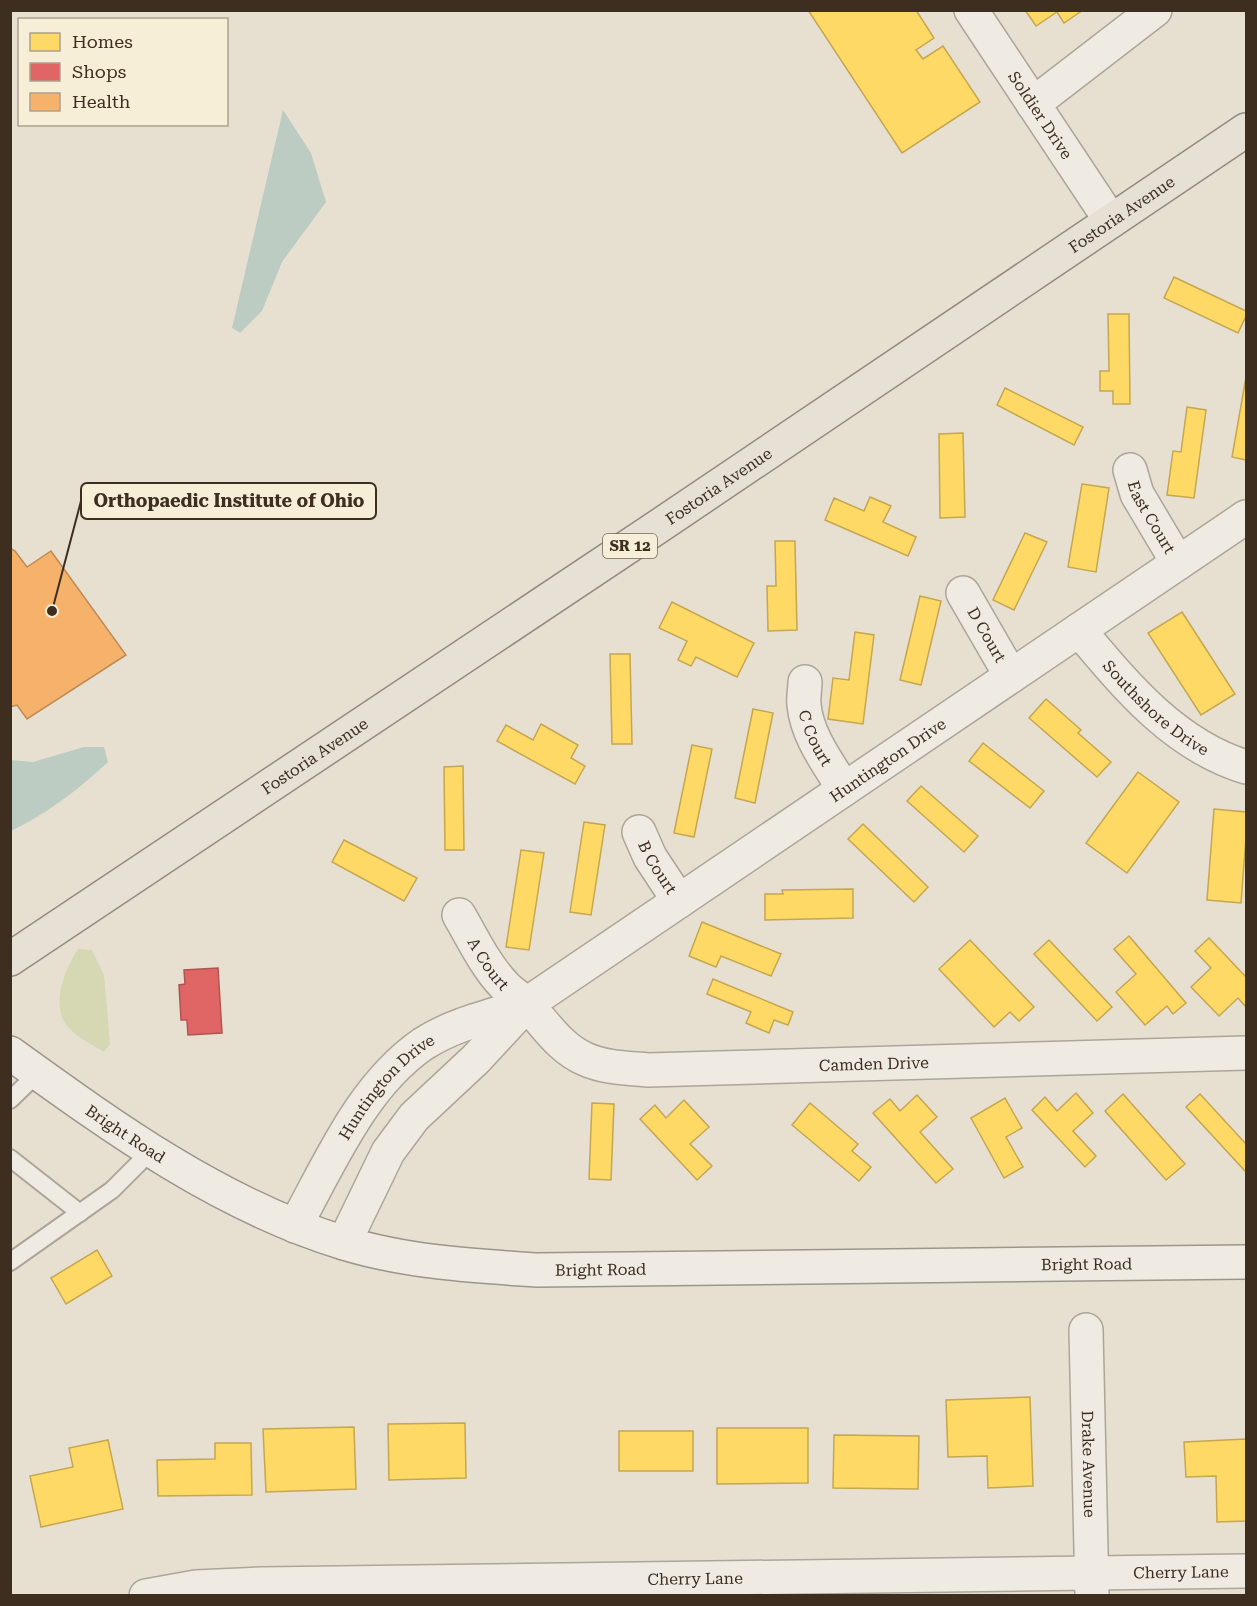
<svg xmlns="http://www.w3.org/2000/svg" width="1257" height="1606" font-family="'Roboto Serif',serif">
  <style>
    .green { fill: #d6d7b3 }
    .water { fill: #bcccc2 }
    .homes { fill: #ffd966; stroke: #c5a651; stroke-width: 1.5 }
    .shops { fill: #e06666; stroke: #af5551; stroke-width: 1.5 }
    .health { fill: #f6b26b; stroke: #be8a54; stroke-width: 1.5 }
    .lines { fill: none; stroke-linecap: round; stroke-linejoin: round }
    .lane-casing { stroke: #ada599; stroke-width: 20 }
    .street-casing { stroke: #ada599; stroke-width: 36 }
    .secondary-casing { stroke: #9c958a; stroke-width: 36 }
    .primary-casing { stroke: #928b80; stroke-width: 36 }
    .lane { stroke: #efebe3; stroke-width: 16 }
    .street { stroke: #efebe3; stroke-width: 33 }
    .secondary { stroke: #efebe3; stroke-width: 33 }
    .primary { stroke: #e6e1d4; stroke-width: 33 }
    .labels { text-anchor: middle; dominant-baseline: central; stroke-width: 6; stroke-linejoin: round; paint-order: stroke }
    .shield { fill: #f7eed8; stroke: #756857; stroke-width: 1.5 }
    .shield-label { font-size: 15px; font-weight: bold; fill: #3d2e20 }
    .street-label { font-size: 16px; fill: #3d2e20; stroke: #f7eed8 }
    .leader { fill: none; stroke: #3d2e20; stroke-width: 2 }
    .callout-dot { fill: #3d2e20; stroke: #f7eed8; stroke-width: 2 }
    .callout { fill: #f7eed8; stroke: #3d2e20; stroke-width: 2 }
    .callout-label { font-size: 18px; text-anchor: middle; font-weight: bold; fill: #3d2e20 }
  </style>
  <rect width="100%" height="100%" fill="#e7e0d1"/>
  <path class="green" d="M78,949L92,950L104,975L110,1044L104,1052C93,1045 78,1038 69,1028C49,1008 65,969 78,949Z"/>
  <g class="water">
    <path d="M283,110L311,153L326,202L282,262L262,311L240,333L232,328Z"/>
    <path d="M84,747H104L108,762C79,789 47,814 11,831V760L33,762Z"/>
  </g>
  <g class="homes">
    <path d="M808,10H916L934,38L916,50L923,59L943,46L980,102L902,153Z"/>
    <path d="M1025,10H1083L1064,23L1057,12L1036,26Z"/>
    <path d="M1174,277L1246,311V316L1238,333L1164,298Z"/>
    <path d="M1108,314H1129L1130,404H1113V391H1100V371H1109Z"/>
    <path d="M1246,377V460L1232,457Z"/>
    <path d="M1005,388L1083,427L1074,445L997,405Z"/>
    <path d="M1187,407L1206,410L1194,498L1167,495L1173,451L1181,452Z"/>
    <path d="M963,433L965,517L940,518L939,434Z"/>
    <path d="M1082,484L1109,488L1096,572L1068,567Z"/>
    <path d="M870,497L891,506L883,522L916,537L908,556L825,520L834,498L864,511Z"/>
    <path d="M1025,533L1047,542L1014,610L993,600Z"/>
    <path d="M775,541H795L797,630L768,631L767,586H776Z"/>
    <path d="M920,596L941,601L921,685L900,680Z"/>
    <path d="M672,602L754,643L737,677L696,657L691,666L678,660L687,641L659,628Z"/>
    <path d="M1182,612L1235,694L1201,715L1148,633Z"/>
    <path d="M855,632L874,635L863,724L828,719L833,678L849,680Z"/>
    <path d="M610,654H630L632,744H612Z"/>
    <path d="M1046,699L1081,730L1078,733L1111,762L1097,777L1029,718Z"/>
    <path d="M753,709L773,713L755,803L735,798Z"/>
    <path d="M541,724L578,745L571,758L585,766L575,784L497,741L506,725L533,740Z"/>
    <path d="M983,743L1044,791L1030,808L969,761Z"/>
    <path d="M692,745L712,749L694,837L674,833Z"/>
    <path d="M463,766L464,850H445L444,767Z"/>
    <path d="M1138,772L1179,802L1127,873L1086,843Z"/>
    <path d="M921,786L978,836L964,852L907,801Z"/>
    <path d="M1214,809L1246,812V837L1241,903L1207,900Z"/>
    <path d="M584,822L605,825L591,915L570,912Z"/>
    <path d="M863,824L928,887L914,902L848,839Z"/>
    <path d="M344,840L417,878L404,901L332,862Z"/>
    <path d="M521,850L544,853L529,950L506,947Z"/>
    <path d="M853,889V918L765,920V894H783L782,890Z"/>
    <path d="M702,922L781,954L771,976L721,956L716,967L689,956Z"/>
    <path d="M1129,936L1186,1003L1173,1014L1167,1006L1145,1025L1116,992L1136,974L1114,949Z"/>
    <path d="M1209,938L1246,977V1007L1238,998L1219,1016L1191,987L1211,968L1195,951Z"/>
    <path d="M970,940L1034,1007L1019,1021L1010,1012L994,1027L939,969Z"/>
    <path d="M1049,940L1112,1007L1097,1021L1034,954Z"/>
    <path d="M713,979L793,1012L788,1025L774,1020L769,1033L746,1023L751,1012L707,994Z"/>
    <path d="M1076,1093L1093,1113L1073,1131L1096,1156L1085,1167L1032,1110L1045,1097L1057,1111Z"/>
    <path d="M1123,1094L1185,1164L1166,1180L1105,1111Z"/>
    <path d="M1200,1094L1246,1144V1172L1186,1107Z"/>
    <path d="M917,1095L937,1117L920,1132L953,1169L936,1183L873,1113L890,1099L900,1111Z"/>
    <path d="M1005,1098L1022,1128L1006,1137L1023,1167L1004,1178L971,1118Z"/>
    <path d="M684,1100L709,1127L690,1144L712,1166L697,1180L640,1119L655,1105L666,1118Z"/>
    <path d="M592,1103L614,1104L611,1180L589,1179Z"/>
    <path d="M810,1103L858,1144L852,1151L871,1167L859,1181L792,1125Z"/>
    <path d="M97,1250L112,1276L66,1304L51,1278Z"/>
    <path d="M1030,1397L1033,1486L988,1488L987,1456L948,1457L946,1400Z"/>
    <path d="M465,1423L466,1478L389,1480L388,1424Z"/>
    <path d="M354,1427L356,1489L266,1492L263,1429Z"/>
    <path d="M717,1428H808V1483L717,1484Z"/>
    <rect x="619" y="1431" width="74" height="40"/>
    <path d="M834,1435L919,1436L918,1489L833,1488Z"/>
    <path d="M1246,1439V1521L1217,1522L1216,1476L1186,1477L1184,1442Z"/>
    <path d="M108,1440L123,1509L41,1527L30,1476L73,1467L69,1448Z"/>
    <path d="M215,1443H251L252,1495L158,1496L157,1460L215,1459Z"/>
  </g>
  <path class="shops" d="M218,968L222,1033L188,1035L187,1020H181L179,985L185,984L184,970Z"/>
  <path class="health" d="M10,548L15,551L27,567L51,551L126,655L27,719L17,705L10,707Z"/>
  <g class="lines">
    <g class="lane-casing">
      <g id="lane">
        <path d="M10,1100L38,1073"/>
        <path d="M10,1158L80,1213"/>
        <path d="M10,1262L112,1190L151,1151"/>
      </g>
    </g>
    <g class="street-casing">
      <g id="street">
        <path id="s1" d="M971,10L1111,221"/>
        <path d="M1033,104L1155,10"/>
        <path id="s2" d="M1130,470L1137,494L1178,563"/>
        <path id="s3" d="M963,593L1011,676"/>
        <path id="s4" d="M1079,630C1126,686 1174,745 1246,767"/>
        <path id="s5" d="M805,682C805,689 803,698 804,705C807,736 828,763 844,789"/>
        <path id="s6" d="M639,832L650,857L679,901"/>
        <path id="s7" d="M459,915C473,939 485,965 504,985C511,993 521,998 528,1006C546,1025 560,1048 585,1059C605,1068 627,1068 648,1070L1246,1053"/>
        <path id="s8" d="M295,1226C330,1163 362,1086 423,1044C454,1024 491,1016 526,1005"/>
        <path id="s9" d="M344,1243L388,1152L414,1117L476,1059L527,1004L1246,517"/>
        <path id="s10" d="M1086,1330L1092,1594"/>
        <path id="s11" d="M146,1596L196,1587L262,1584L1246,1571"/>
      </g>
    </g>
    <g class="secondary-casing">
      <g id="secondary">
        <path id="s12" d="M10,1053C114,1128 220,1205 344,1243C406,1262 473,1266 537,1270L1246,1262"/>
      </g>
    </g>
    <g class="primary-casing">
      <g id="primary">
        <path id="s13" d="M10,959L656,528L1246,130"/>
      </g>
    </g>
    <use href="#lane" class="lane"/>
    <use href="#street" class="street"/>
    <use href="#secondary" class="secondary"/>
    <use href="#primary" class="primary"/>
  </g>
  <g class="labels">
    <rect class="shield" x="603" y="534" width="54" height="24" rx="4.5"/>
    <g class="shield-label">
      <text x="630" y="546">SR 12</text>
    </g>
    <g class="street-label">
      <text stroke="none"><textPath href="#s1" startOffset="126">Soldier Drive</textPath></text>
      <text stroke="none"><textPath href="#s13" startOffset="1338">Fostoria Avenue</textPath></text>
      <text stroke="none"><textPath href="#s13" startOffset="852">Fostoria Avenue</textPath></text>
      <text stroke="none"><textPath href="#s2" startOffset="52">East Court</textPath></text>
      <text stroke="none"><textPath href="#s3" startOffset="48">D Court</textPath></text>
      <text stroke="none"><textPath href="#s4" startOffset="110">Southshore Drive</textPath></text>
      <text stroke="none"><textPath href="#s5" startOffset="58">C Court</textPath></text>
      <text stroke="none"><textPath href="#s13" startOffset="366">Fostoria Avenue</textPath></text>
      <text stroke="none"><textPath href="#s9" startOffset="740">Huntington Drive</textPath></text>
      <text stroke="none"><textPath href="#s6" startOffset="40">B Court</textPath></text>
      <text stroke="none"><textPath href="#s7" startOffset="57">A Court</textPath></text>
      <text stroke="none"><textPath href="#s7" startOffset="484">Camden Drive</textPath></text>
      <text stroke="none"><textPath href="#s8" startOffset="168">Huntington Drive</textPath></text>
      <text stroke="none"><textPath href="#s12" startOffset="141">Bright Road</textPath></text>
      <text stroke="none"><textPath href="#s12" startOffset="1131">Bright Road</textPath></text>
      <text stroke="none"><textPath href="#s12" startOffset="645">Bright Road</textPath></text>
      <text stroke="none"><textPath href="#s10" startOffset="134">Drake Avenue</textPath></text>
      <text stroke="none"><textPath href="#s11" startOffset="1036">Cherry Lane</textPath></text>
      <text stroke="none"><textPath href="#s11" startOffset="550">Cherry Lane</textPath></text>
    </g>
  </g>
  <path class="leader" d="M52 611L81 501"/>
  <circle class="callout-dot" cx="52" cy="611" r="6"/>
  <rect class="callout" x="81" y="483" width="295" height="36" rx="6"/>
  <g class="callout-label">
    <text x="229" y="507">Orthopaedic Institute of Ohio</text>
  </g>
  <rect width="1257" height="1606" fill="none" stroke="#3d2e20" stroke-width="24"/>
  <rect x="18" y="18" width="210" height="108" fill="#f7eed8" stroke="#ada18e" stroke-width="1.5"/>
  <rect x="30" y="33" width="30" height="18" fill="#ffd966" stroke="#ada18e" stroke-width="1.5"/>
  <text x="72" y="48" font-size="18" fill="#3d2e20">Homes</text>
  <rect x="30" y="63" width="30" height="18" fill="#e06666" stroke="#ada18e" stroke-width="1.5"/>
  <text x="72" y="78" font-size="18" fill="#3d2e20">Shops</text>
  <rect x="30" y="93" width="30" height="18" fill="#f6b26b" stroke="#ada18e" stroke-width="1.5"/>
  <text x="72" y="108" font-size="18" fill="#3d2e20">Health</text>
</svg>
